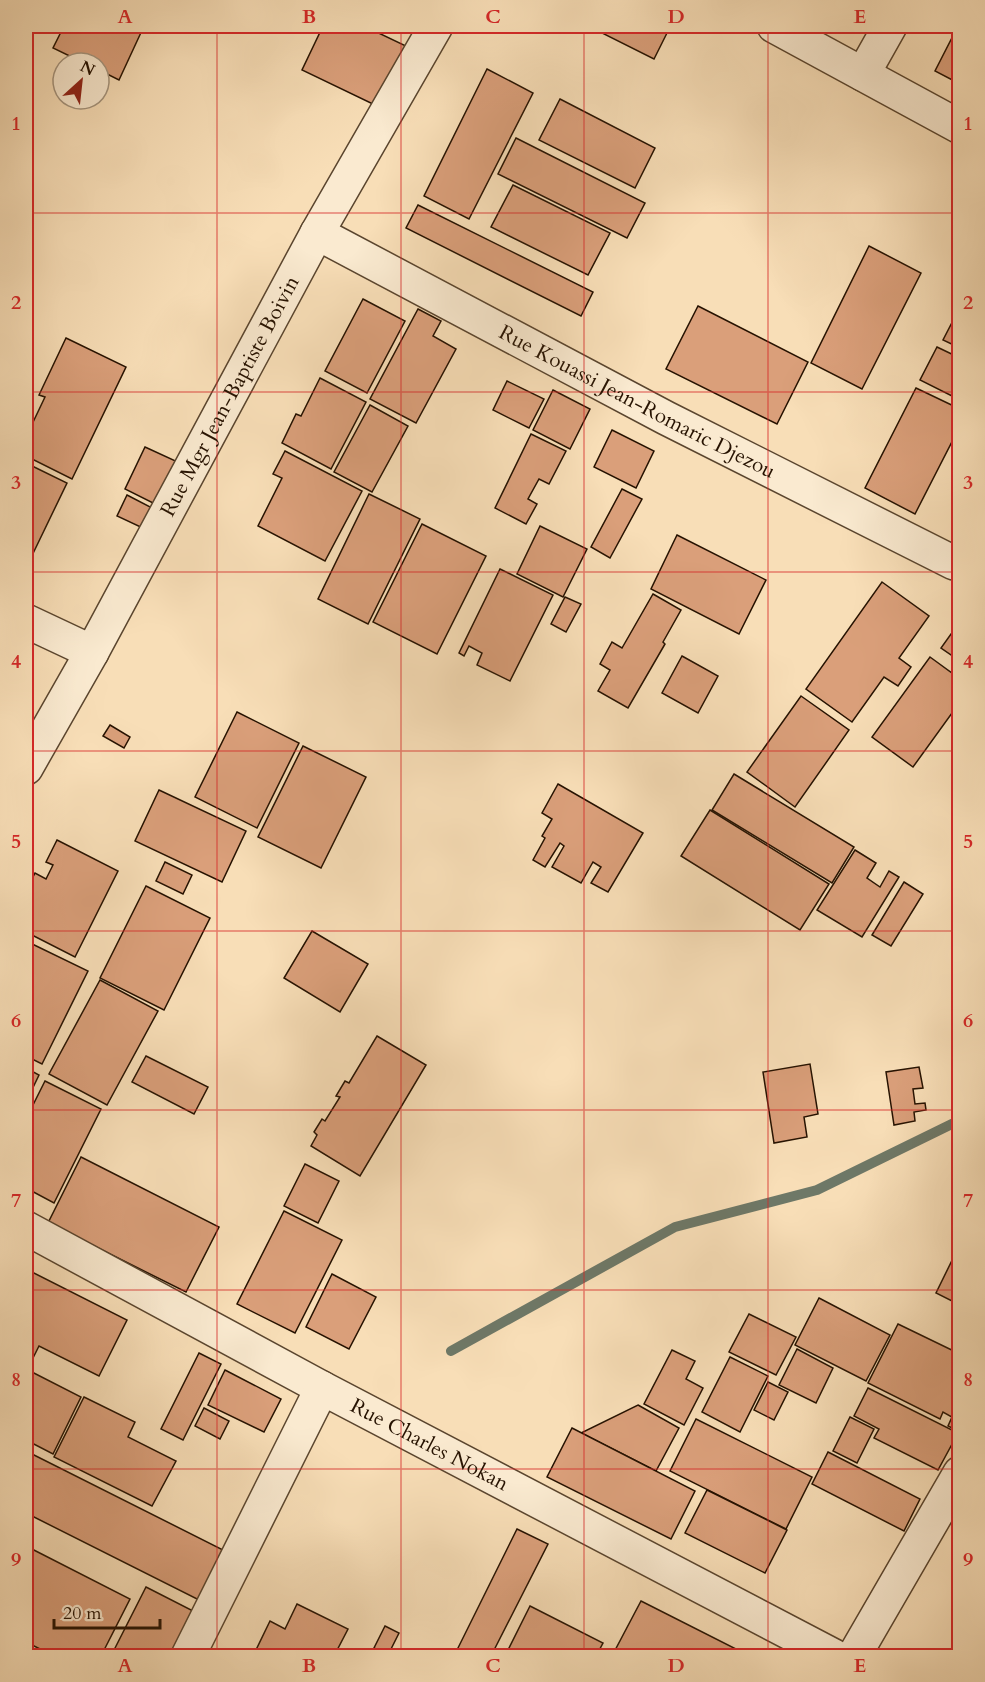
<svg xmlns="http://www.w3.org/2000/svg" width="985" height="1682" font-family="Cardo,serif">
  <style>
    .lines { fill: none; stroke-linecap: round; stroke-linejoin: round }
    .stream { stroke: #6e7867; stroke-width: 10 }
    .building { fill: #da9f7a; stroke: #261201; stroke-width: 1.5 }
    .minor-casing { stroke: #5a452e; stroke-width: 36 }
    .minor { stroke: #faead0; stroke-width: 33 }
    .grid { fill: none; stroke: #d62828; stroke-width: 1.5; stroke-opacity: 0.55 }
    .labels { text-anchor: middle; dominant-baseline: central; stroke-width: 6; stroke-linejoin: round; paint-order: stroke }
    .street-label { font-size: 21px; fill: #261201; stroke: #faead0 }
    .neatline { fill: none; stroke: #d62828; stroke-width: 2 }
    .grid-label { font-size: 20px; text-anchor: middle; font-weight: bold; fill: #d62828 }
  </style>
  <rect width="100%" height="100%" fill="#f8deb7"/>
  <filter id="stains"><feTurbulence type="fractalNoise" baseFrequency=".00333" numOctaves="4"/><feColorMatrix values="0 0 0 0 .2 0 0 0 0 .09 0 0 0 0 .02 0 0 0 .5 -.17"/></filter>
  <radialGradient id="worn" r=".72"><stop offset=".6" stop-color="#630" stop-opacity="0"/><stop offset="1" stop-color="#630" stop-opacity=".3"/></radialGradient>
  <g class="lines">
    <path class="stream" d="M451,1351L675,1227L817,1190L960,1120"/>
  </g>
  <g class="building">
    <path d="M64,26H144L119,80L99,70V63H84L53,48Z"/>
    <path d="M323,26H364L406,46L377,106L302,70Z"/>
    <path d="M598,26H667L670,27L654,59L596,30Z"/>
    <path d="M958,26H960V84L935,71Z"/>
    <path d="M487,69L533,93L469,219L424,196Z"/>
    <path d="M560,99L655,148L635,188L539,140Z"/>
    <path d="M516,138L645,203L627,238L498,174Z"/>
    <path d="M513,185L610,233L588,275L491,227Z"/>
    <path d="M418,205L593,292L581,316L406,228Z"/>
    <path d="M869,246L921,273L862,389L811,363Z"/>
    <path d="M363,299L405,321L367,393L325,371Z"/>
    <path d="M698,306L808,362L777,424L666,369Z"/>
    <path d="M960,307V348L943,340Z"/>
    <path d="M418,309L441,321L433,336L456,349L416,423L370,399Z"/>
    <path d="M66,338L126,367L72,479L26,456V437L45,397L39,395Z"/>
    <path d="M937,347L960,358V400L920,380Z"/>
    <path d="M320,378L366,402L331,469L282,443L296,414L301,416Z"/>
    <path d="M507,381L544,399L529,428L493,410Z"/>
    <path d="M916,388L960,409V426L915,514L865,488Z"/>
    <path d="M553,390L590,409L570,449L533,430Z"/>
    <path d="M370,405L408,426L372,492L334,472Z"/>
    <path d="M612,430L654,451L636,488L594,467Z"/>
    <path d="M531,434L566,451L549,484L539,479L528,499L537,504L526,524L495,508Z"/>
    <path d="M145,447L180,463L159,506L125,489Z"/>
    <path d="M285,451L362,491L325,561L258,526L282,478L273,474Z"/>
    <path d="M26,463L67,483L26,568Z"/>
    <path d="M622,489L642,499L610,558L591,547Z"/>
    <path d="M369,494L420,519L368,624L318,599Z"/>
    <path d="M127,495L156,510L147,530L117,516Z"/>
    <path d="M422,524L486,556L437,654L373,622Z"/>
    <path d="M540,526L587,549L563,597L517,574Z"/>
    <path d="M677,535L766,580L739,634L651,589Z"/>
    <path d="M500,569L553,595L510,681L477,665L482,653L469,646L464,656L459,653Z"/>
    <path d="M882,582L929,616L899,658L911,667L898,686L884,677L852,722L806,689Z"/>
    <path d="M653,594L681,610L663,642L665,644L628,708L598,691L610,670L600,664L612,642L622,648Z"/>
    <path d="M565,597L581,604L566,632L551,624Z"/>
    <path d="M951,634L960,640V661L941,648Z"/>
    <path d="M682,656L718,676L698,713L662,693Z"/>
    <path d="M930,657L960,679V702L913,767L872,737Z"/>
    <path d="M801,696L849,730L795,807L747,772Z"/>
    <path d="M237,712L299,743L257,828L195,797Z"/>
    <path d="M110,725L130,737L124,748L103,736Z"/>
    <path d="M303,746L366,777L321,868L258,837Z"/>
    <path d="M734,774L854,847L832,883L712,810Z"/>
    <path d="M558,784L643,833L608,892L591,883L601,867L593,862L581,883L552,867L564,846L560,843L545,867L533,860L545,838L542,836L552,819L542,813Z"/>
    <path d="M159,790L246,831L222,882L135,841Z"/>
    <path d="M710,810L829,884L800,930L681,856Z"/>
    <path d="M57,840L118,871L75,957L26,932V924L33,908L26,904V891L35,873L46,879L53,865L46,862Z"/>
    <path d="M855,850L876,863L867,878L880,887L889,871L899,877L862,937L817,910Z"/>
    <path d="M165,862L192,875L183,894L156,881Z"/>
    <path d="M904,882L923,894L891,946L872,935Z"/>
    <path d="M146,886L210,918L164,1010L100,978Z"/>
    <path d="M312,931L368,964L340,1012L284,978Z"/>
    <path d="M26,941L88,971L42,1064L26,1056Z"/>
    <path d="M100,980L158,1011L107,1105L49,1074Z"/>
    <path d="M377,1036L426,1065L360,1176L311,1146L317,1135L314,1132L322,1119L325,1121L340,1097L336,1096L345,1081L349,1083Z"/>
    <path d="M146,1056L208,1087L194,1114L132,1082Z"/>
    <path d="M810,1064L818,1114L804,1117L807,1137L774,1143L763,1072Z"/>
    <path d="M919,1067L923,1088L913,1089L915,1104L925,1103L926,1110L914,1112L915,1121L894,1125L886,1072Z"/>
    <path d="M26,1068L39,1075L26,1102Z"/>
    <path d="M45,1081L101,1109L54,1203L26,1188V1119Z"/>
    <path d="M81,1157L219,1227L186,1292L48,1223Z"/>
    <path d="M305,1164L339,1181L318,1223L284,1206Z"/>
    <path d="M284,1211L342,1240L295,1333L237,1304Z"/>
    <path d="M960,1244V1305L936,1293Z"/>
    <path d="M28,1270L127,1320L99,1376L39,1346L33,1358L26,1354V1276Z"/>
    <path d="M332,1274L376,1297L349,1349L306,1327Z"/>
    <path d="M819,1298L890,1335L866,1381L795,1345Z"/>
    <path d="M749,1314L796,1337L776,1375L729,1352Z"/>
    <path d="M898,1324L960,1354V1432L948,1426L952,1417L943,1412L940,1419L868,1383Z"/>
    <path d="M797,1349L833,1368L816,1403L779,1385Z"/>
    <path d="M672,1350L695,1361L686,1379L703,1388L684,1425L644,1404Z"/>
    <path d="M199,1353L221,1364L183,1440L161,1429Z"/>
    <path d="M730,1357L768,1376L740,1432L702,1412Z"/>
    <path d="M26,1369L81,1397L53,1454L26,1440Z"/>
    <path d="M225,1370L281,1399L264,1432L208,1405Z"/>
    <path d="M768,1382L788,1392L774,1420L754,1410Z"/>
    <path d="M868,1388L958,1433L938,1470L874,1438L879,1429L854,1416Z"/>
    <path d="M84,1397L135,1422L128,1437L176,1461L152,1506L54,1457Z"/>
    <path d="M638,1405L679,1428L656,1471L581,1433Z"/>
    <path d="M204,1408L229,1421L220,1439L195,1426Z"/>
    <path d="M850,1417L874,1429L857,1463L833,1451Z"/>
    <path d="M696,1419L812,1477L786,1529L670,1471Z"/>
    <path d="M572,1428L695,1491L671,1539L547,1477Z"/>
    <path d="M26,1451L233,1555L207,1604L26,1513Z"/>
    <path d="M828,1452L920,1499L904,1531L812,1484Z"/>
    <path d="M707,1490L787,1530L765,1573L685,1533Z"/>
    <path d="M517,1529L548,1544L491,1656H460L455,1654Z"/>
    <path d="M26,1546L130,1599L101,1656H54L26,1642Z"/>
    <path d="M146,1587L201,1615L181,1656H111Z"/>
    <path d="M641,1601L738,1650L734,1656H612Z"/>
    <path d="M297,1604L348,1629L334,1656H253L270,1621L285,1629Z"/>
    <path d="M530,1606L603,1643L596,1656H505Z"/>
    <path d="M385,1626L399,1633L388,1655L374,1648Z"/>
  </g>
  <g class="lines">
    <g class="minor-casing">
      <g id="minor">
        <path d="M774,26L960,127"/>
        <path d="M863,74L890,26"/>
        <path id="s1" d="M317,233L666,418L954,563L960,561"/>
        <path d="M26,621L92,652"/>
        <path id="s2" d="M26,768L92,652L317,233L436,26"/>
        <path id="s3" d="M26,1228L322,1388L834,1656"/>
        <path d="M188,1656L322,1388"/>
        <path d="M854,1656L960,1473"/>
      </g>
    </g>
    <use href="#minor" class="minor"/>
  </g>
  <path class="grid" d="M217,26V1656M401,26V1656M584,26V1656M768,26V1656M26,213H960M26,392H960M26,572H960M26,751H960M26,931H960M26,1110H960M26,1290H960M26,1469H960"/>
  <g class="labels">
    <g class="street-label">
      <text stroke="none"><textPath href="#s2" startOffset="424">Rue Mgr Jean-Baptiste Boivin</textPath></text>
      <text stroke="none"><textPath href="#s1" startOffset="362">Rue Kouassi Jean-Romaric Djezou</textPath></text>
      <text stroke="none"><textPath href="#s3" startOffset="458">Rue Charles Nokan</textPath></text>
    </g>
  </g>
  <rect width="985" height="1682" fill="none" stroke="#f8deb7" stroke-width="66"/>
  <g transform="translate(81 81) rotate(27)"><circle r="28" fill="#faead0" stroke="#a5947d" stroke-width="1.5"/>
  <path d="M0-4.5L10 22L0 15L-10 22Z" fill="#8f2418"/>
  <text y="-9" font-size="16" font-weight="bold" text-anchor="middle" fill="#261201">N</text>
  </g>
  <path d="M54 1619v9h106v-9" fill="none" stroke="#261201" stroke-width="3"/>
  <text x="63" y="1619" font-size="18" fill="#261201" stroke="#faead0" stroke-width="4.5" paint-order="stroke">20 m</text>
  <rect x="33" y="33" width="919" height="1616" class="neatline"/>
  <g class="grid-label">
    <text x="125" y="23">A</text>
    <text x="309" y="23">B</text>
    <text x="493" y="23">C</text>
    <text x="676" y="23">D</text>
    <text x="860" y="23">E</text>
    <text x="16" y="130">1</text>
    <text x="968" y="130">1</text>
    <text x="16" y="309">2</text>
    <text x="968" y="309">2</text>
    <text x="16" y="489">3</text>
    <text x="968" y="489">3</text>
    <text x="16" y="668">4</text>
    <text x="968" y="668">4</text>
    <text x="16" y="848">5</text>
    <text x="968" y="848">5</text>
    <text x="16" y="1027">6</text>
    <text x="968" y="1027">6</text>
    <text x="16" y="1207">7</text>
    <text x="968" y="1207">7</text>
    <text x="16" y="1386">8</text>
    <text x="968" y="1386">8</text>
    <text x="16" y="1566">9</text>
    <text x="968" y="1566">9</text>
    <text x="125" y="1672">A</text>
    <text x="309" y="1672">B</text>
    <text x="493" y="1672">C</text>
    <text x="676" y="1672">D</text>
    <text x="860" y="1672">E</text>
  </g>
  <rect width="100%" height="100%" filter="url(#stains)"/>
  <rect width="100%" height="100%" fill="url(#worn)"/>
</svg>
